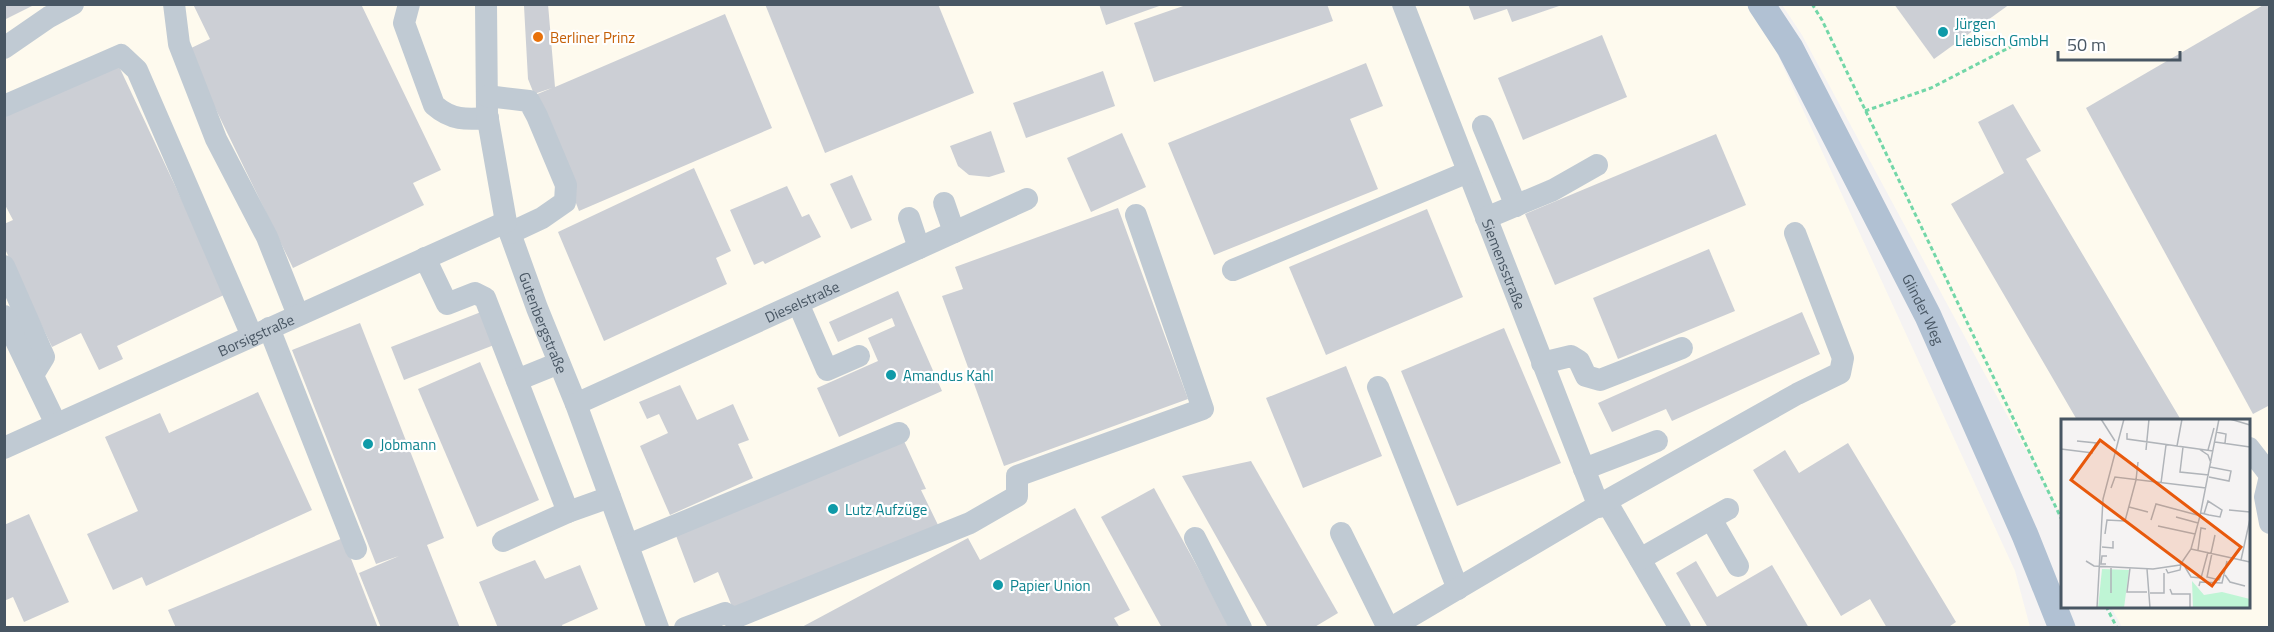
<svg xmlns="http://www.w3.org/2000/svg" width="2274" height="632" font-family="'Titillium Web',sans-serif">
  <style>
    .commercial { fill: #fefaee }
    .building { fill: #cccfd5 }
    .lines { fill: none; stroke-linecap: round; stroke-linejoin: round }
    .path { stroke: #73d7a8; stroke-width: 3; stroke-dasharray: 4.5 3; stroke-linecap: butt }
    .minor { stroke: #c0cad3; stroke-width: 22 }
    .major { stroke: #b1c1d3; stroke-width: 27 }
    .culture-dot { fill: #0f9aa8; stroke: #fff; stroke-width: 2 }
    .food-dot { fill: #e8710a; stroke: #fff; stroke-width: 2 }
    .labels { text-anchor: middle; dominant-baseline: central; stroke-width: 4.5; stroke-linejoin: round; paint-order: stroke }
    .culture-label { font-size: 15px; fill: #0d838f; stroke: #fff; text-anchor: start }
    .food-label { font-size: 15px; fill: #c56008; stroke: #fff; text-anchor: start }
    .street-label { font-size: 15px; fill: #485663; stroke: #fff }
    .inset-road { fill: none; stroke: #b0b4b9; stroke-width: 1.5 }
    .view { fill: #e8590c; fill-opacity: 0.15; stroke: #e8590c; stroke-width: 3 }
    .inset-edge { fill: none; stroke: #485663; stroke-width: 3 }
  </style>
  <rect width="100%" height="100%" fill="#f5f3f3"/>
  <g class="commercial">
    <path d="M4,5H1749L1770,38L2015,571L2030,627H5Z"/>
    <path d="M1782,5H2269V627H2122L2111,607L2248,606V420H2062V517L1802,35Z"/>
  </g>
  <g class="building">
    <path d="M4,4H36L4,20Z"/>
    <path d="M193,4H361L441,170L413,183L424,205L293,268L187,50L210,39Z"/>
    <path d="M548,4L555,87L725,14L772,128L579,211L535,95L552,88L534,94L528,79L524,6Z"/>
    <path d="M765,4H938L974,93L825,153Z"/>
    <path d="M1099,4H1162V5L1106,25Z"/>
    <path d="M1189,4H1327L1333,21L1154,82L1134,23Z"/>
    <path d="M1468,4H1562V5L1512,22L1507,9L1474,20Z"/>
    <path d="M1894,4H2010L1934,59Z"/>
    <path d="M2265,4H2270V405L2253,414L2086,108Z"/>
    <path d="M1602,35L1627,97L1523,140L1498,78Z"/>
    <path d="M116,60L226,294L117,346L123,359L99,370L81,333L52,347L4,247V224L13,220L4,203V113Z"/>
    <path d="M1366,63L1383,106L1350,119L1378,189L1214,255L1168,143Z"/>
    <path d="M1103,71L1115,106L1026,138L1013,103Z"/>
    <path d="M2013,104L2041,151L2026,159L2181,420H2077L1951,204L2004,173L1978,122Z"/>
    <path d="M991,131L1005,172L989,177L969,175L958,166L950,146Z"/>
    <path d="M1122,133L1146,187L1091,212L1067,158Z"/>
    <path d="M1716,134L1746,205L1555,285L1525,214Z"/>
    <path d="M694,168L731,251L716,258L727,284L604,341L558,232Z"/>
    <path d="M852,175L872,220L851,229L830,184Z"/>
    <path d="M787,186L802,217L809,214L821,237L765,264L763,261L754,265L730,210Z"/>
    <path d="M1118,208L1188,399L1004,466L942,296L963,289L955,267Z"/>
    <path d="M1427,209L1463,297L1326,355L1289,267Z"/>
    <path d="M1709,249L1735,311L1618,359L1593,298Z"/>
    <path d="M898,291L942,391L839,437L817,388L878,361L868,338L895,326L892,318L838,342L829,322Z"/>
    <path d="M481,312L494,345L404,380L391,347Z"/>
    <path d="M1802,312L1820,354L1672,421L1666,409L1612,432L1598,403Z"/>
    <path d="M360,323L444,538L427,545L460,628H381L359,573L399,556L376,564L292,350Z"/>
    <path d="M1504,328L1561,463L1457,506L1401,371Z"/>
    <path d="M480,362L539,500L477,527L418,389Z"/>
    <path d="M1346,366L1382,456L1303,488L1266,398Z"/>
    <path d="M680,385L697,420L733,404L749,440L738,444L753,478L670,515L640,446L668,433L659,414L647,419L639,402Z"/>
    <path d="M258,392L312,510L146,586L142,577L113,590L87,534L138,511L105,437L160,413L169,433Z"/>
    <path d="M904,441L926,489L921,490L939,527L733,609L718,572L694,583L675,533Z"/>
    <path d="M1848,443L1956,622L1947,628H1887L1870,599L1841,616L1753,470L1785,450L1799,473Z"/>
    <path d="M1251,461L1338,613L1313,628H1268L1182,476Z"/>
    <path d="M1154,488L1231,628H1162L1101,517Z"/>
    <path d="M1075,508L1130,610L1114,618L1120,628H800L968,538L980,560Z"/>
    <path d="M29,514L69,602L24,622L13,597L4,601V525Z"/>
    <path d="M343,538L378,628H176L168,610Z"/>
    <path d="M535,560L545,579L580,565L598,609L562,625L563,628H498L479,582Z"/>
    <path d="M1696,561L1717,597L1772,565L1809,628H1708L1676,573Z"/>
  </g>
  <g class="lines">
    <g class="path">
      <path d="M1812,4L1822,20L2062,520"/>
      <path d="M1865,111L1931,88L2022,41"/>
      <path d="M2106,606L2117,628"/>
    </g>
    <g class="minor">
      <path d="M174,4L179,44L216,139L267,237L298,315"/>
      <path d="M409,4L404,23L434,105C451,120 466,120 488,118"/>
      <path id="s1" d="M486,4L487,114L506,222L537,308L576,404L658,628"/>
      <path id="s2" d="M1403,4L1599,507"/>
      <path d="M4,48L49,17L73,4"/>
      <path d="M487,96L529,101L537,116L566,185L565,202L542,218L510,233"/>
      <path d="M4,106L121,55L137,70L252,336"/>
      <path d="M1483,126L1516,206"/>
      <path d="M944,203L954,232"/>
      <path d="M909,218L919,248"/>
      <path d="M1486,218L1553,190L1597,165"/>
      <path d="M425,258L447,304L475,293L485,298L568,512L503,541"/>
      <path d="M4,266L44,357L33,375"/>
      <path d="M1233,270L1468,172"/>
      <path d="M798,303L827,370L859,356"/>
      <path d="M4,316L56,424"/>
      <path d="M269,328L356,549"/>
      <path d="M1542,363L1571,356L1579,361L1586,376L1600,380L1682,348"/>
      <path d="M517,380L559,363"/>
      <path d="M1378,387L1458,589"/>
      <path id="s3" d="M576,404L1027,199"/>
      <path id="s4" d="M4,448L506,222"/>
      <path d="M2249,448L2270,475"/>
      <path d="M1584,469L1657,441"/>
      <path d="M2270,476L2265,497L2270,523"/>
      <path d="M1606,501L1680,628"/>
      <path d="M568,512L610,497"/>
      <path d="M1711,519L1738,566"/>
      <path d="M1341,533L1388,628"/>
      <path d="M1195,538L1241,628"/>
      <path d="M628,545L899,433"/>
      <path d="M1640,559L1728,509"/>
      <path d="M685,628L725,613L734,618L970,523L1017,496V476L1203,409L1136,215"/>
      <path d="M1391,628L1606,501L1797,394L1840,373L1843,358L1795,233"/>
    </g>
    <path class="major" id="s5" d="M1761,4L1790,48L1928,316L2025,535L2062,628"/>
  </g>
  <g class="culture-dot">
    <circle cx="1943" cy="32" r="6"/>
    <circle cx="891" cy="375" r="6"/>
    <circle cx="368" cy="444" r="6"/>
    <circle cx="833" cy="509" r="6"/>
    <circle cx="998" cy="585" r="6"/>
  </g>
  <circle class="food-dot" cx="538" cy="37" r="6"/>
  <g class="labels">
    <g class="culture-label">
      <text x="1955" y="23">Jürgen<tspan x="1955" dy="17">Liebisch GmbH</tspan></text>
      <text x="903" y="375">Amandus Kahl</text>
      <text x="380" y="444">Jobmann</text>
      <text x="845" y="509">Lutz Aufzüge</text>
      <text x="1010" y="585">Papier Union</text>
    </g>
    <g class="food-label">
      <text x="550" y="37">Berliner Prinz</text>
    </g>
    <g class="street-label">
      <text stroke="none"><textPath href="#s2" startOffset="279">Siemensstraße</textPath></text>
      <text stroke="none"><textPath href="#s3" startOffset="248">Dieselstraße</textPath></text>
      <text stroke="none"><textPath href="#s5" startOffset="346">Glinder Weg</textPath></text>
      <text stroke="none"><textPath href="#s1" startOffset="327">Gutenbergstraße</textPath></text>
      <text stroke="none"><textPath href="#s4" startOffset="276">Borsigstraße</textPath></text>
    </g>
  </g>
  <g transform="translate(2061 419)">
    <rect width="189" height="189" fill="#f5f3f3"/>
    <path d="M41,150L68,151L63,189H37ZM131,162L143,176L161,173L189,180V189H132Z" fill="#bff5d5"/>
    <path class="inset-road" d="M40,0L54,22M169,0L189,6M155,13L165,15L164,24M66,14V20L152,32M16,22L35,24L32,31M154,23L189,28M116,27L121,0M122,28L119,53L148,56M0,30L32,34M138,30L147,36L150,44M85,31L88,0M147,31L153,9M148,58L168,62L170,52L149,48M75,61L77,43M100,64L105,26M50,69L54,58L145,69M68,88L87,93M168,91L189,93M140,94L148,96L159,98L161,91L147,82L143,95M115,98L137,104M90,101L95,85L140,97M97,107L134,115M44,115L46,101L64,102L75,61M41,128L52,129V122M130,130L189,143M137,131L140,109L145,110M150,134L154,116M151,134L146,158L158,161L160,157M180,141L189,100M25,142L33,147L92,150L119,146L130,130L139,97L158,0M45,145H40L41,137H46M124,148L130,158L140,159L147,133M69,149L66,173H86M86,150L89,189M105,150L107,154L119,151L120,145M164,156L169,163L184,167M138,167L139,163L161,164L166,142M109,170L111,175H129V189M50,174V148M89,174H103V154M36,189L42,80L63,0"/>
    <path class="view" d="M39,21L180,128L151,167L10,61Z"/>
    <rect width="189" height="189" class="inset-edge"/>
  </g>
  <rect width="2274" height="632" fill="none" stroke="#485663" stroke-width="12"/>
  <path d="M2058 51v9h122v-9" fill="none" stroke="#485663" stroke-width="3"/>
  <text x="2067" y="51" font-size="18" fill="#485663" stroke="#ffffff" stroke-width="4.5" paint-order="stroke">50 m</text>
</svg>
